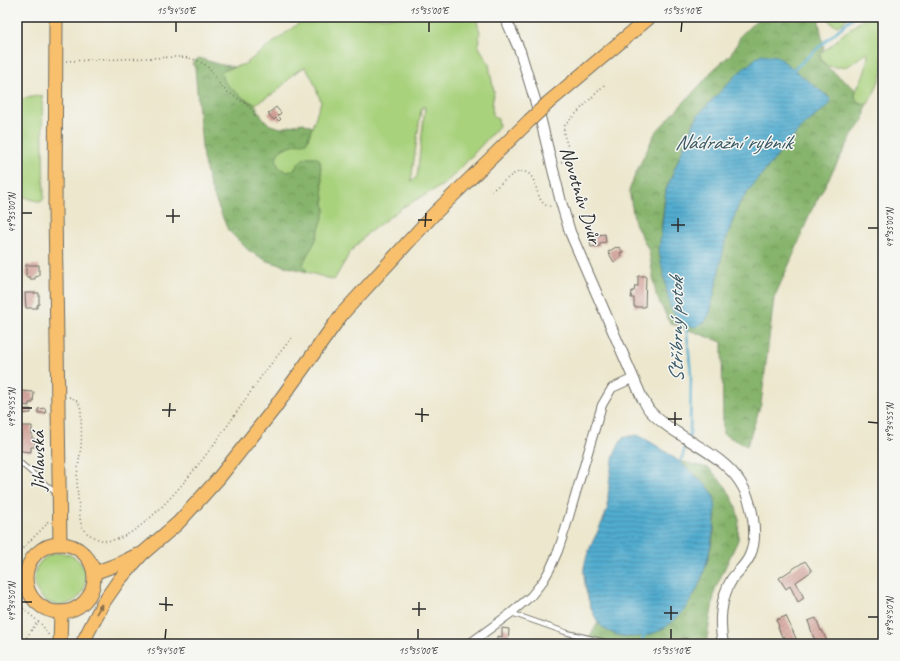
<svg xmlns="http://www.w3.org/2000/svg" width="900" height="661" font-family="Caveat,sans-serif">
  <style>
    .grass { fill: #a9d27d; stroke: #6a7e54; fill-rule: evenodd }
    .forest { fill: url(#forest-crowns); stroke: #58704c; fill-rule: evenodd }
    .water { fill: url(#water-rules); stroke: #3e6c7d }
    .lines { fill: none; stroke-linecap: round; stroke-linejoin: round }
    .stream { stroke: #51accf; stroke-width: 2.5 }
    .building { fill: url(#building-hatch) }
    .service-casing { stroke: #6f6d64; stroke-width: 6 }
    .minor-casing { stroke: #6f6d64; stroke-width: 10 }
    .tertiary-casing { stroke: #6f6d64; stroke-width: 12 }
    .primary-casing { stroke: #6f6d64; stroke-width: 15 }
    .path { stroke: #6f6d64; stroke-width: 1.5; stroke-dasharray: 1 3; stroke-linecap: butt }
    .service { stroke: #fff; stroke-width: 4 }
    .minor { stroke: #fff; stroke-width: 8 }
    .tertiary { stroke: #fff; stroke-width: 10 }
    .primary { stroke: #f8bf6c; stroke-width: 13 }
    .primary-bridge-casing { stroke: #6f6d64; stroke-width: 15; stroke-linecap: butt }
    .primary-bridge { stroke: #f8bf6c; stroke-width: 13 }
    .oneway { fill: #876e48 }
    .ticks { fill: none; stroke: #2b2b2b; stroke-width: 1.5 }
    .labels { text-anchor: middle; dominant-baseline: central; stroke-width: 3; stroke-linejoin: round; paint-order: stroke }
    .street-label { font-size: 20px; fill: #2b2b2b; stroke: #f6f6f2 }
    .water-label { font-size: 21px; font-style: italic; fill: #385864; stroke: #f6f6f2 }
    .neatline { fill: none; stroke: #2b2b2b; stroke-width: 1.5 }
    .ticks-label { font-size: 10px; text-anchor: middle; fill: #2b2b2b }
  </style>
  <defs>
    <pattern id="forest-crowns" width="20" height="18" patternUnits="userSpaceOnUse"><rect width="20" height="18" fill="#86b46c"/><path d="M2 6a3 3 0 1 1 6 0M12 15a3 3 0 1 1 6 0" fill="none" stroke="#6e9359"/></pattern>
    <pattern id="water-rules" width="6" height="5" patternUnits="userSpaceOnUse"><rect width="6" height="5" fill="#51accf"/><path d="M0 2.5h6" fill="none" stroke="#438ca8"/></pattern>
    <pattern id="building-hatch" width="6" height="6" patternUnits="userSpaceOnUse"><rect width="6" height="6" fill="#d4a198"/><path d="M-1 1l2-2M0 6l6-6M5 7l2-2" fill="none" stroke="#ac837c"/></pattern>
  </defs>
  <rect width="100%" height="100%" fill="#f6f6f2"/>
  <filter id="ink" filterUnits="userSpaceOnUse"><feTurbulence type="fractalNoise" baseFrequency=".025" numOctaves="2"/><feDisplacementMap in="SourceGraphic" scale="8" xChannelSelector="R" yChannelSelector="G"/><feConvolveMatrix kernelMatrix="1 2 1 2 8 2 1 2 1" color-interpolation-filters="sRGB"/></filter>
  <filter id="wash" filterUnits="userSpaceOnUse"><feTurbulence type="fractalNoise" baseFrequency=".012" numOctaves="4" result="noise"/><feDisplacementMap in="SourceGraphic" scale="16" xChannelSelector="R" yChannelSelector="G"/><feGaussianBlur stdDeviation="0.9" result="paint"/><feColorMatrix in="noise" values="0 0 0 0 0 0 0 0 0 0 0 0 0 0 0 0 0 1.4 0 .05"/><feComposite in="paint" operator="in"/></filter>
  <g filter="url(#wash)">
    <rect width="100%" height="100%" fill="#ece7cd"/>
    <g class="grass">
      <path d="M307,17H476L480,33L478,45L489,64L491,76L494,92L492,106L493,115L498,119L499,126L457,172L443,185L403,207L368,233L351,251L334,280L307,272L303,264L307,255L315,242L325,211L320,160C317,159 312,157 308,157C298,158 298,173 286,172C282,171 278,168 277,164C270,148 296,144 307,141L321,102L313,80L305,67L296,72L276,92L255,104C242,98 224,88 221,73L224,70L245,64ZM423,107H425L417,177L411,181L421,110Z"/>
      <path d="M827,17H848L843,23L838,26L832,24Z"/>
      <path d="M866,17H883V71L874,93L868,104C845,103 859,86 864,74C866,68 867,61 868,55L867,52C850,64 850,70 827,66L822,60L820,54L823,51L831,46L842,35Z"/>
      <path d="M42,95L44,198L41,202L17,195V100Z"/>
      <circle cx="60" cy="579" r="26"/>
    </g>
    <g class="forest">
      <path d="M760,17H818L824,48C821,52 819,55 821,60C824,66 849,84 856,90C853,98 857,104 866,104L864,120L854,132L810,213L795,251L774,298L761,404L747,446L723,434L722,342L670,323L656,295L649,251L635,223L629,191L635,175L655,133L701,84L712,71L730,55L737,44L741,35ZM737,74L830,104L801,128L757,180L739,204L725,242L710,313L661,228L666,190L691,129L698,115Z"/>
      <path d="M199,58L218,64L234,67L224,70L221,73L223,81L245,100L255,104L261,116L270,125L281,128L303,123L312,127L307,142C296,144 273,147 277,162C278,168 282,170 288,172C301,167 295,165 303,159C306,156 312,157 316,157L320,160L325,211L315,242L307,255L303,264L307,272L267,261L248,250L228,230L211,189L203,158L195,68L192,63Z"/>
      <path d="M679,461L709,468L726,487L735,504L739,519L738,540L715,589L706,644H585L598,623C605,630 620,639 631,637C636,635 642,631 647,629C655,625 674,618 680,613C702,593 724,520 712,493C709,485 687,468 679,461Z"/>
    </g>
    <g class="water">
      <path d="M761,54L777,56L831,99L830,104L801,128L757,180L739,204L725,242L710,313L705,322L695,327L686,325L677,319L670,307L659,252L666,190L691,129L698,115L737,74Z"/>
      <path d="M638,435C662,448 679,460 699,479C703,483 709,487 712,492C718,504 715,520 713,533C707,570 694,614 657,632C642,639 619,639 605,629C591,620 583,584 584,568C586,554 593,541 599,529C601,523 605,518 606,512C608,508 608,502 608,497C610,476 610,455 624,437Z"/>
    </g>
    <g class="lines">
      <g class="stream">
        <path d="M792,71L853,17"/>
        <path d="M686,323L691,374L690,432L689,438"/>
        <path d="M680,464L687,442"/>
        <path d="M641,644L645,633"/>
      </g>
    </g>
    <g id="blocks">
      <g class="building">
        <path d="M276,107L281,113L278,116L281,119L279,121L276,118L274,120L268,114Z"/>
        <path d="M605,234L606,242L600,243V246L591,247L589,236Z"/>
        <path d="M616,247L617,248L619,247L623,252L620,253L622,256L614,262L608,252Z"/>
        <path d="M26,265H39V276L35,277V279H30V277H26Z"/>
        <path d="M638,276H646L645,307H634V298H631L632,291H634L635,286H638Z"/>
        <path d="M25,293H39V304L37,305V308H26Z"/>
        <path d="M20,391L34,392L33,403H29V406L22,405V402H19Z"/>
        <path d="M45,408L46,413H38V409Z"/>
        <path d="M18,409H31V413L18,414Z"/>
        <path d="M21,426H32V439H35V447H31V452L21,451Z"/>
        <path d="M805,561L812,571L796,582L804,598L798,602L790,586L786,589L779,578Z"/>
        <path d="M786,616L795,636L798,644H787L784,636L782,637L778,627L779,626L776,620Z"/>
        <path d="M816,618L821,631L822,630L828,644H816L808,621Z"/>
        <path d="M502,628L509,629L508,644H497V636L502,637Z"/>
      </g>
    </g>
  </g>
  <g filter="url(#ink)">
    <use href="#blocks" fill-opacity="0" stroke="#6f6d64" stroke-width="1"/>
    <g class="lines">
      <g class="service-casing">
        <g id="service">
          <path d="M17,460L57,494"/>
          <path d="M17,579L27,578"/>
          <path d="M511,613L568,633L614,644"/>
          <path d="M669,644L685,641L693,644"/>
        </g>
      </g>
      <g class="minor-casing">
        <path id="minor" d="M469,644L511,613L531,596L543,581L550,569L558,551L565,530L602,405L612,388L634,378"/>
      </g>
      <g class="tertiary-casing">
        <path id="tertiary" d="M505,17L520,51L539,113L561,202L570,232L642,398C645,402 647,408 650,411C675,438 720,451 740,482C752,500 759,535 750,555C747,564 738,571 732,579C720,598 719,623 723,644"/>
      </g>
      <g class="primary-casing">
        <g id="primary">
          <path d="M56,17L55,209L60,544"/>
          <path d="M549,102L650,17"/>
          <circle cx="60" cy="578" r="34"/>
          <path d="M94,573L121,563L137,555"/>
          <path d="M60,644L61,612"/>
          <path d="M82,644L103,603L119,580L142,554L178,523L218,479L273,410L342,314L434,214L529,121"/>
        </g>
      </g>
      <g class="path">
        <path d="M66,61L177,57C186,57 196,59 204,64C212,69 215,79 221,86C233,99 248,100 255,116"/>
        <path d="M561,162C579,153 559,139 565,125L606,83"/>
        <path d="M491,191C499,186 507,177 516,173C543,164 530,209 553,206"/>
        <path d="M69,397C76,399 80,403 81,410C81,422 82,434 81,446C80,456 78,466 77,476C77,487 78,498 79,509C80,515 80,522 82,527C85,533 90,535 96,538C142,563 240,406 263,374C273,361 283,349 293,336"/>
        <path d="M17,554L46,525L49,519"/>
        <path d="M17,603L42,625L49,636"/>
        <path d="M22,644L38,621"/>
      </g>
      <use href="#service" class="service"/>
      <use href="#minor" class="minor"/>
      <use href="#tertiary" class="tertiary"/>
      <use href="#primary" class="primary"/>
      <g class="primary-bridge-casing">
        <path id="primary-bridge" d="M529,121L549,102"/>
      </g>
      <use href="#primary-bridge" class="primary-bridge"/>
    </g>
    <defs><path id="oneway-solid" d="M-6-.8H1V-3.2L6.5 0L1 3.2V.8H-6Z"/></defs>
    <use class="oneway" href="#oneway-solid" transform="translate(99 609) rotate(-60)"/>
  </g>
  <path class="ticks" d="M176,32V22M429,32V22M681,32L682,22M22,213H32M166,216H180M418,220H432M173,223V209M671,225H685M425,227L426,213M868,228H878M678,232V218M22,408H32M162,410H176M415,414L429,415M169,417L170,403M668,419H682M422,422V408M868,422L878,423M675,426V412M22,602H32M159,604L173,605M412,609H426M166,611V597M664,613H678M419,616V602M868,617H878M671,620V606M165,639L166,629M418,639V629M671,639V629"/>
  <g class="labels">
    <g class="street-label">
      <text transform="translate(581 195) rotate(73)">Novotnův Dvůr</text>
      <text transform="translate(38 461) rotate(-91)">Jihlavská</text>
    </g>
    <g class="water-label">
      <text x="733" y="142">Nádražní rybník</text>
      <text transform="translate(676 330) rotate(-90)">Stříbrný potok</text>
    </g>
  </g>
  <rect width="900" height="661" fill="none" stroke="#f6f6f2" stroke-width="44"/>
  <rect x="22" y="22" width="856" height="617" class="neatline"/>
  <g class="ticks-label">
    <text x="176" y="14">15°34'50"E</text>
    <text x="429" y="14">15°35'00"E</text>
    <text x="682" y="14">15°35'10"E</text>
    <text transform="translate(11 213) rotate(-90)" y="4">49°35'00"N</text>
    <text transform="translate(889 228) rotate(-90)" y="4">49°35'00"N</text>
    <text transform="translate(11 408) rotate(-90)" y="4">49°34'55"N</text>
    <text transform="translate(889 423) rotate(-90)" y="4">49°34'55"N</text>
    <text transform="translate(11 602) rotate(-90)" y="4">49°34'50"N</text>
    <text transform="translate(889 617) rotate(-90)" y="4">49°34'50"N</text>
    <text x="165" y="654">15°34'50"E</text>
    <text x="418" y="654">15°35'00"E</text>
    <text x="671" y="654">15°35'10"E</text>
  </g>
</svg>
